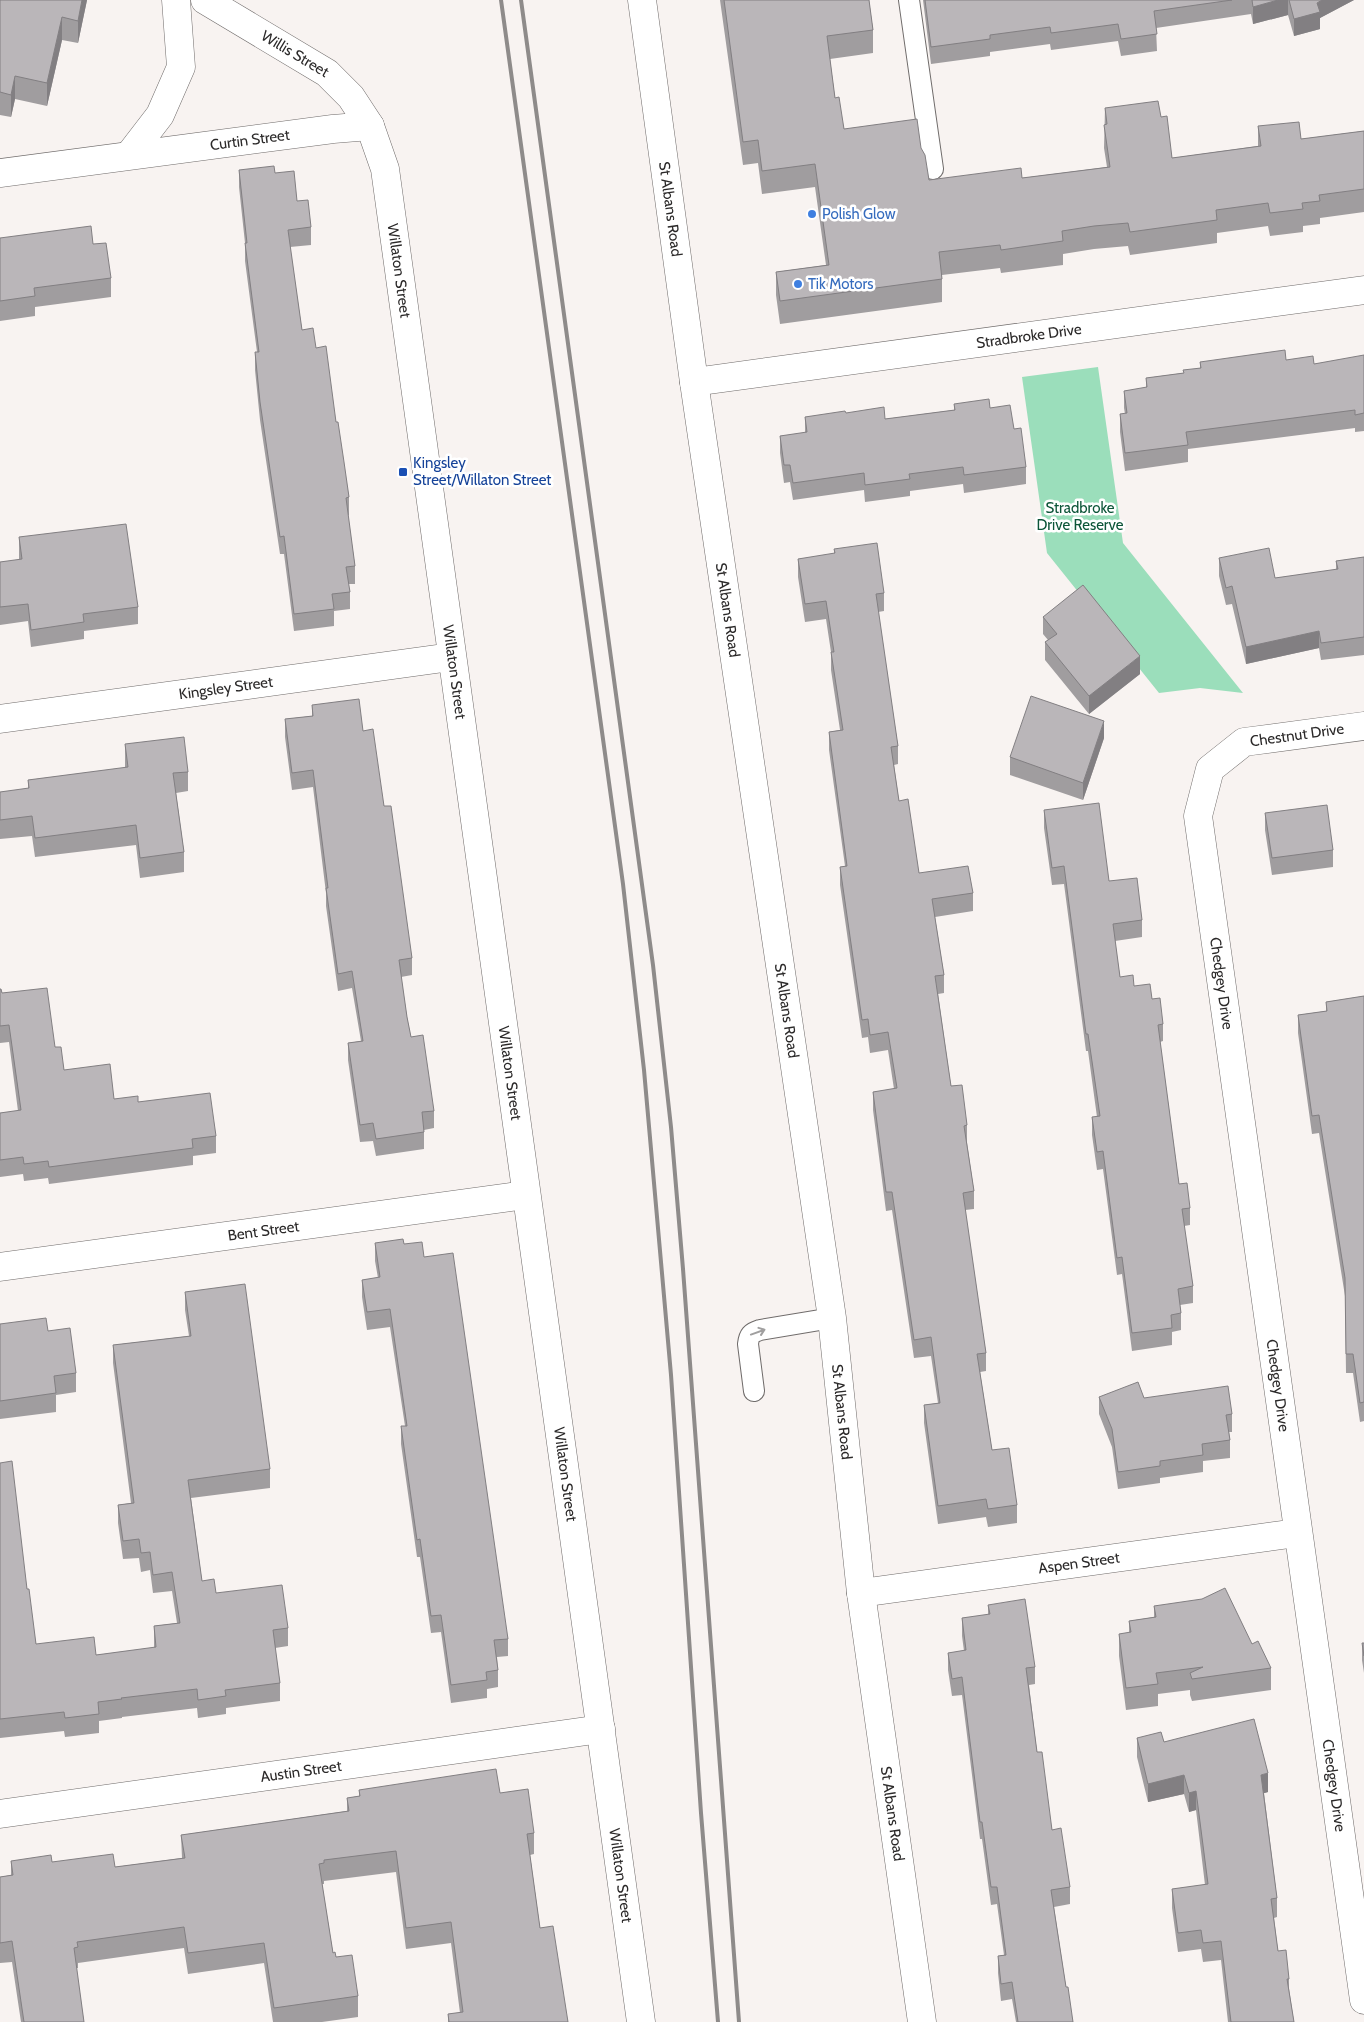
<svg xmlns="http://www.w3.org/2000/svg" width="1364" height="2022" font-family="Cabin,sans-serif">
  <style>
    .green { fill: #9bdebb }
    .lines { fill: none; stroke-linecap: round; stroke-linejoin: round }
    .lane-casing { stroke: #6f6b6a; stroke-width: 22 }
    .street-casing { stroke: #6f6b6a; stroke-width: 29 }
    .secondary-casing { stroke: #6f6b6a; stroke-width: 29 }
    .lane { stroke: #fff; stroke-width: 20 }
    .street { stroke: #fff; stroke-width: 28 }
    .secondary { stroke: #fff; stroke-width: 28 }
    .rail { stroke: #8e8b8a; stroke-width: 4 }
    .wall { fill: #a09d9f }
    .shaded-wall { fill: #827f82 }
    .building { fill: #bab6b9; stroke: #827f82 }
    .oneway { stroke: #a09f9f }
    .shop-dot { fill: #3f7fe0; stroke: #fff; stroke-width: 2 }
    .transit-dot { fill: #1a4fb4; stroke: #fff; stroke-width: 2 }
    .labels { text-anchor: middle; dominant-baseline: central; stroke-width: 5; stroke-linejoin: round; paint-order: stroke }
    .street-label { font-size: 15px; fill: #2b2929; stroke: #fff }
    .shop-label { font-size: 15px; fill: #366cbe; stroke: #fff; text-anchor: start }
    .transit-label { font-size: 15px; fill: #164399; stroke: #fff; text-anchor: start }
    .park-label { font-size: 15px; fill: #0c5538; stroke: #fff }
  </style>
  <rect width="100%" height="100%" fill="#f8f3f1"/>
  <path class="green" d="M1098,367L1123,543L1243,693L1200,688L1159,693L1047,553L1022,377Z"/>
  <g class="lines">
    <g class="lane-casing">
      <g id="lane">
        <path d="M909,0L933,169"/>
        <path d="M754,1391L748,1344C749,1335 751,1333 760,1330L832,1318"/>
      </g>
    </g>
    <g class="street-casing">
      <g id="street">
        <path d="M130,154L160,115L181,67L176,0"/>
        <path id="s1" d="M0,173L333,129L370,126"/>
        <path id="s2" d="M694,382L1364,290"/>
        <path id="s3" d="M0,719L451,657"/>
        <path id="s4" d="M1364,726L1244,742L1210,769L1198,816L1364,2000"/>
        <path id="s5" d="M0,1267L526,1195"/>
        <path id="s6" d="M861,1593L1297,1533"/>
        <path id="s7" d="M0,1814L601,1729"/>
      </g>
    </g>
    <g class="secondary-casing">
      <g id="secondary">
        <path id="s8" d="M205,0L327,73L351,97L370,126L385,169L641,2022"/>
        <path id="s9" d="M642,0L694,382L832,1318L861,1593L922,2022"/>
      </g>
    </g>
    <use href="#lane" class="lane"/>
    <use href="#street" class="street"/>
    <use href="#secondary" class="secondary"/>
    <g class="rail">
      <path d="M501,0L623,884L644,1070L671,1375L701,1813L718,2022"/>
      <path d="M521,0L653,965L671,1127L683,1269L739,2022"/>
    </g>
  </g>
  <g class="wall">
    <path d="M0,0H87L78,43L62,40L47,106L15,99L11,117L0,115Z"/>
    <path d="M720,0H869L873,30V53L830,59L835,98L844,129L921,148L929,180L1022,178L1107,167L1104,148L1105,108L1161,117L1172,158L1258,146V126L1301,139L1364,131V212L1320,218V224L1303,226V232L1270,236L1268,226L1217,233V243L1130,255L1128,246L1094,249L1063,254V265L1001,273L1000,268L942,275V302L780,324L776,295V272L826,265L815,187L762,194L758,163L743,165Z"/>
    <path d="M923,0H1354L1320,18V29L1294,36L1288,15L1253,24L1251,14L1156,28L1157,51L1121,56L1118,41L1051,50L1050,44L990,52V56L931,64Z"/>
    <path d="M239,170L275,173L297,201L311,227V245L290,247L302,330L316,348L336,422L349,497V515H348L355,566V584H348L350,592V609L334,611V626L294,631L284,554H280L260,420L255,370V352H257L245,261V243L239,187Z"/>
    <path d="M0,238L93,244L111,278V297L35,307V316L0,321Z"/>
    <path d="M1364,356V431L1355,432V428L1188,449V462L1125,471L1120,432V414H1125L1124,408V391L1146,388V378L1183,373L1200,368V362L1286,360L1314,364Z"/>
    <path d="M954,404L990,408L1014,429L1026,467V484L964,493L963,484L910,491V496L865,502L864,490L793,500L790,482L784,483L780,453V436L805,433V417L846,413L885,419L954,410Z"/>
    <path d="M19,537L138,607V624L84,631V639L31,647L28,621L0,625V562L19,560Z"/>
    <path d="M834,549L884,593V611L878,612L898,746V764L894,765L899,801L919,873L973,893V911L935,917L944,975V993L938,994L951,1086L967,1125V1143L974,1191V1209L965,1210L986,1353V1371L980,1372L992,1450L1017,1505V1523L988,1527L986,1517L938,1524L924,1423V1405L938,1403L931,1356L914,1358L892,1210L886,1211L873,1110V1092L894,1089L888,1050L870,1053L868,1037L862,1038L840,885V867L845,866L829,750V732L840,730L831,670V652L826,619L805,622L798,577V559L834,554Z"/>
    <path d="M1364,557V655L1321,660L1319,648L1246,664L1232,604L1226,605L1219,576V558L1275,578L1336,570V561Z"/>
    <path d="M1043,617L1140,674L1089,714L1045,660V642L1048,640L1043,634Z"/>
    <path d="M312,705L363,731L384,806L412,958V975L401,977L407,1017L411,1037L434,1111V1128L424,1130V1149L376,1156L373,1141L360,1142L348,1060V1043L361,1041L352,988L338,991L326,906V893L313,787L292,790L285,737V719L312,716Z"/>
    <path d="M1104,738L1083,800L1010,775V757Z"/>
    <path d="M125,744L188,772V791L176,793L184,852V872L140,878L136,845L35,857L32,836L0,839V792L28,789V780L125,768Z"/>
    <path d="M1044,810L1109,881L1142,920V937L1115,941L1120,977L1134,986L1152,999L1163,1024V1041L1160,1042L1179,1184L1190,1208V1225L1184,1226L1193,1286V1303L1180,1305L1181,1313V1330L1172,1332V1345L1132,1351L1122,1274L1117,1275L1103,1169L1097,1170L1092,1135V1117H1097L1088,1051H1086L1064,884L1052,885L1044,828Z"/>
    <path d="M1265,813L1333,850V867L1272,875L1265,830Z"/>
    <path d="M0,989L2,993L55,1047L64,1070L114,1099L138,1102L216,1136V1153L193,1156V1165L49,1184L48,1178L24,1181L23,1174L0,1177V1113L18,1111L9,1042L0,1043Z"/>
    <path d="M1364,996V1421L1360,1422L1353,1373H1346L1345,1296L1319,1133L1312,1134L1298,1033V1015L1326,1011V1002Z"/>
    <path d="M375,1243L404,1244L424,1257L508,1639V1656L497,1657L498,1670V1687L487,1689V1698L451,1703L441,1632L431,1633L420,1557H417L401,1444V1426H405L390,1327L367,1330L362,1297V1280L378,1278L375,1261Z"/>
    <path d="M185,1292L270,1469V1488L191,1498L202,1581L216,1593L288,1628V1646L275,1648L280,1683V1701L226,1708V1714L198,1718L197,1708L122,1717V1718L99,1721V1733L65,1737L64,1731L0,1738V1463L27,1589L36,1644L96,1655L154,1648V1626L177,1623L172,1591L153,1593L150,1570L141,1572L139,1558L123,1559L118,1523V1505L131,1503L113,1363V1345L189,1336L185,1310Z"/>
    <path d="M0,1324L48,1331L76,1373V1392L56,1395V1412L0,1419Z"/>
    <path d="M1099,1397L1232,1414V1432H1229L1230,1440V1458L1203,1461V1472L1160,1478V1483L1118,1489L1112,1447L1099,1414Z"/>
    <path d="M988,1605L1035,1667V1684L1029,1685L1037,1752L1052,1830L1070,1887V1904L1054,1907L1066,1987L1073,2022H1016L1012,1999L1001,2001L998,1973V1956L1004,1955L997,1904L991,1905L982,1839H980L962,1695L952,1696L948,1670V1653L964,1651L962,1636V1618L988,1615Z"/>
    <path d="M1154,1606L1252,1644L1271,1668V1690L1192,1701L1190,1695V1690L1158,1694V1706L1126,1710L1119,1656V1634L1129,1633V1621L1154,1617Z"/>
    <path d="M1362,1643H1364V1673L1362,1660Z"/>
    <path d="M1137,1738L1164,1742L1268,1792L1264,1793L1277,1898V1917L1274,1918L1278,1951L1289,1979V1989L1294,2022H1228L1221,1960L1203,1962L1201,1949L1178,1952L1172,1908V1889L1205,1885L1196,1810L1189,1812L1184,1794L1148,1802L1137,1757Z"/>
    <path d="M359,1790L500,1793L534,1833V1854L530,1855L540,1928L568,2022H448V2014L460,2013L451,1943L406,1949L396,1872L324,1881V1884H322L333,1953L336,1957L358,1996V2017L322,2022H273L264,1963L188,1974L184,1948L78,1963V1968H76L84,2022H21L12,1962L0,1963V1877L11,1875V1861L52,1862L115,1867L182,1858L181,1835L347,1811V1798L359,1796Z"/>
  </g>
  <g class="shaded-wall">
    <path d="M82,0H87L78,43V21Z"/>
    <path d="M1278,0H1288V15L1253,24V7Z"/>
    <path d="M1322,0H1354L1320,18V29L1294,36V19Z"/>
    <path d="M62,17V40L47,106V83Z"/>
    <path d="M15,76V99L11,117V95Z"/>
    <path d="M1319,631V648L1246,664V647Z"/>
    <path d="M1140,656V674L1089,714V696Z"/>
    <path d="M1104,721V738L1083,800V783Z"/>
    <path d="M1268,1773V1792L1261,1794V1775Z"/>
    <path d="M1184,1775V1794L1148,1802V1784Z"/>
    <path d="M1196,1791V1810L1189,1812V1793Z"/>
  </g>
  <g class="building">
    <path d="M0,0H82L78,21L62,17L47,83L15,76L11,95L0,92Z"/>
    <path d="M724,0H869L873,30L827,36L835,98L839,97L844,129L917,119L921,148L925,155L929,180L1021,168L1022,178L1110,167L1104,125L1107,124L1105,108L1158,101L1161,117L1167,116L1172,158L1261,146L1258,126L1299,122L1301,139L1364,131V189L1319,195L1320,201L1302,203L1303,209L1270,213L1268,203L1216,210L1217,220L1130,232L1128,223L1094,226L1062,231L1063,241L1001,250L1000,245L939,252L942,279L780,301L776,272L829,265L815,164L762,171L758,140L743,142Z"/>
    <path d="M925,0H1232L1154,11L1157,34L1121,39L1118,24L1051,33L1050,27L990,35V39L931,47Z"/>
    <path d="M1252,0H1278L1253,7Z"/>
    <path d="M1289,0H1322L1317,3L1320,12L1294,19Z"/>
    <path d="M274,166L275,173L294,171L297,201L308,200L311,227L288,230L302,330L313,328L316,348L326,346L336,422H338L344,462L349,497L346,498L355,566L346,567L350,592L332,594L334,609L294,614L284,536L280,537L260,402L255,352H259L245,243H247L239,170Z"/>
    <path d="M91,226L93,244L106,243L111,278L34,288L35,296L0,301V238Z"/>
    <path d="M1285,350L1286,360L1313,356L1314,364L1364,355V413L1355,415V410L1186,432L1188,445L1125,453L1120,414L1127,413L1124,391L1147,387L1146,378L1184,373L1183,370L1201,368L1200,362Z"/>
    <path d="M989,399L990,408L1010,405L1014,429L1021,428L1026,467L964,475L963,467L909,474L910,479L865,485L864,473L793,483L790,465H784L780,436L807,432L805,417L845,411L846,413L884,407L885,419L955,410L954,404Z"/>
    <path d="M126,524L138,607L83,614L84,622L31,630L28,604L0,607V562L22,559L19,537Z"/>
    <path d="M877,543L884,593L876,594L898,746L891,747L899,801L908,799L919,873L968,866L973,893L932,899L944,975L935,976L951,1086L962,1085L967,1125L964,1126L974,1191L963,1193L986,1353L977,1354L992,1450L1009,1448L1017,1505L988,1509L986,1499L938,1506L924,1405L940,1403L931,1337L914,1340L892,1192H886L873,1092L897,1088L888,1032L870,1035L868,1019L862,1020L840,867L847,866L829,732L843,730L831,652H834L826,601L805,604L798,559L835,553L834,549Z"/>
    <path d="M1269,548L1275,578L1338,569L1336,561L1364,557V637L1321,643L1319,631L1246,647L1232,586L1226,588L1219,558Z"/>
    <path d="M1083,585L1140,656L1089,696L1045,642L1057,634L1043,617Z"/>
    <path d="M1031,696L1104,721L1083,783L1010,757Z"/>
    <path d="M359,699L363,731L373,729L384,806H391L412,958L399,960L407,1017L411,1037L423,1035L434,1111L422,1112L424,1132L376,1139L373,1123L360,1125L348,1043L363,1041L352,971L338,974L326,888H328L313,770L292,773L285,719L313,716L312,705Z"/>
    <path d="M184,737L188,772L173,773L184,852L140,858L136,825L35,838L32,816L0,820V792L29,788L28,780L128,767L125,744Z"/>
    <path d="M1099,803L1109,881L1137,878L1142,920L1113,924L1120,977L1133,975L1134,986L1150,984L1152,999L1160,998L1163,1024L1158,1025L1179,1184L1187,1183L1190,1208L1182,1209L1193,1286L1178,1289L1181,1313L1171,1315L1172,1328L1132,1333L1122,1257L1117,1258L1103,1151L1097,1152L1092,1117L1100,1116L1088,1034H1086L1064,866L1052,868L1044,810Z"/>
    <path d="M1327,805L1333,850L1272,858L1265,813Z"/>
    <path d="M47,988L55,1047H61L64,1070L110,1064L114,1099L138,1096V1102L210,1093L216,1136L192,1139L193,1148L49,1167L48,1161L24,1164L23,1157L0,1160V1113L21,1110L9,1025L0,1026V989H1L2,993Z"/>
    <path d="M1364,996V1402L1360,1403L1353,1354H1346L1345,1278L1319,1115L1312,1116L1298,1015L1327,1011L1326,1002Z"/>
    <path d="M403,1239L404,1244L422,1242L424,1257L453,1253L508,1639L494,1640L498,1670L486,1672L487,1680L451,1685L441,1615L431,1616L420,1539L417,1540L401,1426H407L390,1309L367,1312L362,1280L380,1277L375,1243Z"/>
    <path d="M245,1284L270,1469L188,1480L202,1581L214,1579L216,1593L282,1585L288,1628L273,1630L280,1683L225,1690L226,1696L198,1700L197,1689L121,1698L122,1699L98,1702L99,1714L65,1718L64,1712L0,1719V1463L12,1461L27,1589H29L36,1644L94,1637L96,1655L156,1647L154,1626L180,1623L172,1572L153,1575L150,1552L141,1553L139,1539L123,1541L118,1505L134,1503L113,1345L191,1336L185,1292Z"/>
    <path d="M46,1318L48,1331L70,1328L76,1373L54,1376L56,1393L0,1401V1324Z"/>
    <path d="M1138,1382L1144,1398L1228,1386L1232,1414L1226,1415L1230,1440L1202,1444L1203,1455L1160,1461V1466L1118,1472L1112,1429L1099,1397Z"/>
    <path d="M1225,1588L1252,1644L1258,1641L1271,1668L1192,1679L1190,1673L1203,1667L1156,1673L1158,1684L1126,1688L1119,1634L1131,1632L1129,1621L1156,1617L1154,1606L1202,1599Z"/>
    <path d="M1025,1599L1035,1667L1026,1668L1037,1752H1042L1052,1830L1061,1828L1070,1887L1051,1890L1066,1987H1068L1073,2022H1018L1012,1982L1001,1984L998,1956L1006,1955L997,1887H991L982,1822H980L962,1677L952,1679L948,1653L966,1650L962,1618L990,1614L988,1605Z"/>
    <path d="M1362,1643H1364V1656Z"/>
    <path d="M1254,1719L1268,1773L1261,1775L1277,1898L1271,1899L1278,1951L1286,1950L1289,1979H1287L1294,2022H1231L1221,1941L1203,1943L1201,1930L1178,1933L1172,1889L1208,1884L1196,1791L1189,1793L1184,1775L1148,1784L1137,1738L1161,1732L1164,1742Z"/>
    <path d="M496,1769L500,1793L528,1789L534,1833L527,1834L540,1928L553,1926L568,2022H449L448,2014L463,2012L451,1922L406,1928L396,1851L324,1860V1863L319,1864L333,1953L335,1952L336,1957L352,1955L358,1996L274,2008L264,1943L188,1953L184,1927L77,1942L78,1947L74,1948L84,2022H24L12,1941L0,1943V1877L13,1875L11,1861L51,1855L52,1862L113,1854L115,1867L185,1858L181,1835L349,1811L347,1798L360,1796L359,1790Z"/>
  </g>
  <defs><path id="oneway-shaft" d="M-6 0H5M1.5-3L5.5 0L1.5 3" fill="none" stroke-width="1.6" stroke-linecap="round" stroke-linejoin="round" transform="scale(1.25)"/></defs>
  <use class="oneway" href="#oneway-shaft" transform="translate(758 1332) rotate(-20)"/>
  <g class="shop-dot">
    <circle cx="812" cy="214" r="5"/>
    <circle cx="798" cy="284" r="5"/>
  </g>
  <rect class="transit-dot" x="398" y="467" width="10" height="10" rx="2.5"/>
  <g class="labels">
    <g class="street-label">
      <text stroke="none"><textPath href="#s8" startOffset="105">Willis Street</textPath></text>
      <text stroke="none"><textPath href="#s1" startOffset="252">Curtin Street</textPath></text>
      <text stroke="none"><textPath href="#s9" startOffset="211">St Albans Road</textPath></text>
      <text stroke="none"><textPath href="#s8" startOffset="359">Willaton Street</textPath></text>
      <text stroke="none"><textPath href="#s2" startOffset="338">Stradbroke Drive</textPath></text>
      <text stroke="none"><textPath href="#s9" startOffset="616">St Albans Road</textPath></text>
      <text stroke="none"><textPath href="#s8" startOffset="764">Willaton Street</textPath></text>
      <text stroke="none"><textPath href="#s3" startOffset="228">Kingsley Street</textPath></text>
      <text transform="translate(1297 735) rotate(-8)">Chestnut Drive</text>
      <text stroke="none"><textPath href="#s4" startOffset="382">Chedgey Drive</textPath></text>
      <text stroke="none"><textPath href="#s9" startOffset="1021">St Albans Road</textPath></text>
      <text stroke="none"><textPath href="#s8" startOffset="1169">Willaton Street</textPath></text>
      <text stroke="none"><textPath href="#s5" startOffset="266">Bent Street</textPath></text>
      <text stroke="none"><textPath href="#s4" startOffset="788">Chedgey Drive</textPath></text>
      <text stroke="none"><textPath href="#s9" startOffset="1426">St Albans Road</textPath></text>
      <text stroke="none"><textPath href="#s8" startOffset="1574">Willaton Street</textPath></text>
      <text stroke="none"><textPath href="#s6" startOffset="220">Aspen Street</textPath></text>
      <text stroke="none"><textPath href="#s7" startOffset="304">Austin Street</textPath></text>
      <text stroke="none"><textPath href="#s4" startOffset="1192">Chedgey Drive</textPath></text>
      <text stroke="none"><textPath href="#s9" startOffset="1831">St Albans Road</textPath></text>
      <text stroke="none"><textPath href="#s8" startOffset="1979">Willaton Street</textPath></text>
    </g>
    <g class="shop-label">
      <text x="822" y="214">Polish Glow</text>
      <text x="808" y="284">Tik Motors</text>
    </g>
    <g class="transit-label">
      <text x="413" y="463">Kingsley<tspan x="413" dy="17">Street/Willaton Street</tspan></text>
    </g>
    <g class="park-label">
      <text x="1080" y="508">Stradbroke<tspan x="1080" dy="17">Drive Reserve</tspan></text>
    </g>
  </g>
</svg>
